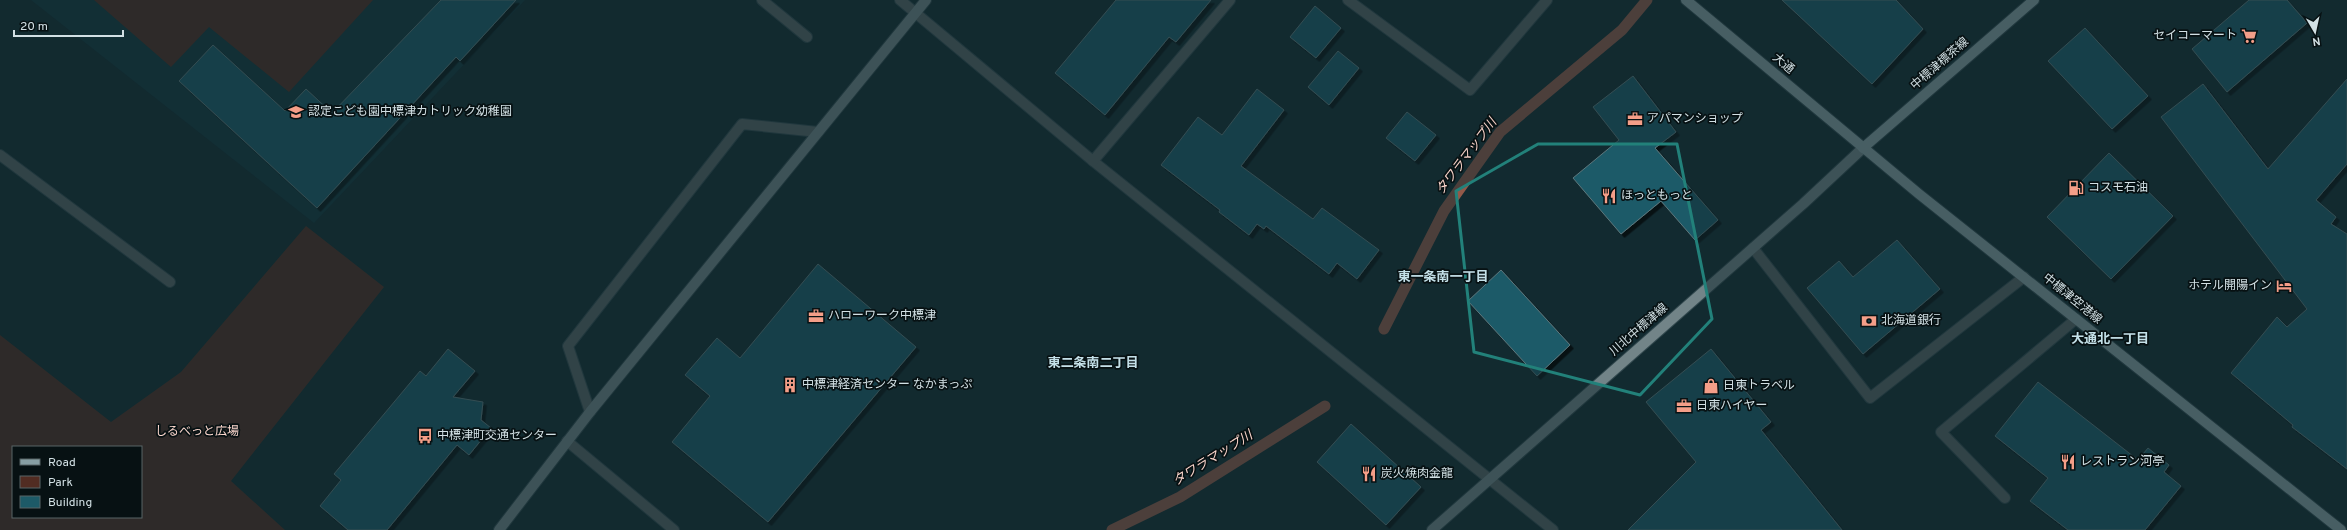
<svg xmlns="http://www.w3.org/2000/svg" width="2347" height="530" font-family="Overpass,'Noto Sans JP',sans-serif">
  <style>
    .built { fill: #13353c }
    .green { fill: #512c22; fill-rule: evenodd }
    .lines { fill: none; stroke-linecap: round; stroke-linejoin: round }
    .stream { stroke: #935949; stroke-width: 11 }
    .building { fill: #1d5a67; stroke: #5d777d; filter: url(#shadow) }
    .lane-casing { stroke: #31474d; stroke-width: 12 }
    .street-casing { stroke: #31474d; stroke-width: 12 }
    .secondary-casing { stroke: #31474d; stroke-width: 12 }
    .primary-casing { stroke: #31474d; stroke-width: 12 }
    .lane { stroke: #576265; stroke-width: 10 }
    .street { stroke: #576265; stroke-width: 10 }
    .secondary { stroke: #728488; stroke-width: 10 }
    .primary { stroke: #879ea3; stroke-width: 10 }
    .marked { fill: none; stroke: #22817a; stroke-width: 3; stroke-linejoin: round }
    .labels { text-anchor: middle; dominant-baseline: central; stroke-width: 3.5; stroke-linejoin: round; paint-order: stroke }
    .poi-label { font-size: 12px; fill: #d2e0e4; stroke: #071113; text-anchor: start }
    .street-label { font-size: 12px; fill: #d2e0e4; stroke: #071113 }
    .park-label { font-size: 12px; fill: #fdd8ce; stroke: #071113 }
    .water-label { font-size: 13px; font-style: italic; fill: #fcd6cc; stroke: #071113 }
    .neighbourhood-label { font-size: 13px; font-weight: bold; fill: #c4e0e8; stroke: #071113 }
  </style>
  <defs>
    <filter id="shadow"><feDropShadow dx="3.5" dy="3.5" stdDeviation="0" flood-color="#0009"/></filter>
  </defs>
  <rect width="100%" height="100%" fill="#122a30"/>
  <path class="built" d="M31,0H525L314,223Z"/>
  <g class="green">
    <path d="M94,0H373L289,92L209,27L171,67Z"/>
    <path d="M306,226L384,287L231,481L285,530H0V335L111,422L181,372ZM13,447H141V517H13Z"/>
  </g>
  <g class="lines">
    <g class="stream">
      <path d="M1384,329L1444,211L1500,132L1622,30L1647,0"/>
      <path d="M1112,530L1180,497L1325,406"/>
    </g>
  </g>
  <g class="building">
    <path d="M441,0H516L460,61L456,57L317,208L179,81L213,45L285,111L306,89L332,113Z"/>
    <path d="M1116,0H1211L1176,42L1169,37L1105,115L1055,73Z"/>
    <path d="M1782,0H1896L1923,29L1872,84Z"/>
    <path d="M2249,0H2287L2307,23L2227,92L2192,49Z"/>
    <path d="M1315,6L1341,28L1316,58L1290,37Z"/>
    <path d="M2085,28L2148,96L2112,129L2048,61Z"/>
    <path d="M1338,51L1359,68L1329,105L1308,87Z"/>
    <path d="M1633,76L1676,132L1655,148L1718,220L1695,240L1661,201L1621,234L1573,178L1619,140L1593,107Z"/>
    <path d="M2347,79V164L2316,200L2336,217L2331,224L2347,234V469L2292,427L2293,425L2231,373L2277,317L2287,327L2307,309L2161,117L2203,84L2268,169Z"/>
    <path d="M1257,89L1284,110L1241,166L1313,219L1322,208L1379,250L1357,279L1337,263L1329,274L1266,226L1264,229L1257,224L1249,235L1219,212L1220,210L1161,165L1198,117L1222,135Z"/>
    <path d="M1407,112L1436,135L1415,161L1386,138Z"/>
    <path d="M2109,153L2173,216L2111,279L2047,217Z"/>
    <path d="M1897,240L1940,289L1863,354L1807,288L1839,261L1853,277Z"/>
    <path d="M818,264L916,347L768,522L672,442L710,396L685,375L717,338L740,358Z"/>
    <path d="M1501,270L1570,345L1537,376L1468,301Z"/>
    <path d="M448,349L475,371L453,397L483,402L481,420L491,428L469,455L457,445L387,530H348L320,506L341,480L334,474L420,371L426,376Z"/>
    <path d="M1711,349L1771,422L1761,430L1842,530H1628L1696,462L1646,402Z"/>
    <path d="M2038,382L2138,460L2148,448L2169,465L2164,472L2181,486L2145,530H2068L2030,501L2048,478L1995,436Z"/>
    <path d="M1351,424L1421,487L1386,525L1317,462Z"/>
  </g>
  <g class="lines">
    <g class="lane-casing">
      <g id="lane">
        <path d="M762,0L807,37"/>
        <path d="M1348,0L1470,90L1547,0"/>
        <path d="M0,155L170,282"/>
        <path d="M1753,248L1870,398L2024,277"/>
        <path d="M590,412L568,346L742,124L818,132"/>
        <path d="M567,441L674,530"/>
        <path d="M2005,498L1941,432L2076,319"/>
      </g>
    </g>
    <g class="street-casing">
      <g id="street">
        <path d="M900,0L1093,161L1553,530"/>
        <path d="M1093,161L1230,0"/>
      </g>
    </g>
    <g class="secondary-casing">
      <g id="secondary">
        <path d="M499,530L590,412L926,0"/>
        <path d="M1432,530L1803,204L1863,148"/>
      </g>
    </g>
    <g class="primary-casing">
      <g id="primary">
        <path d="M1686,0L1919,194L2341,530"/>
        <path d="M1863,148L2034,0"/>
      </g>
    </g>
    <use href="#lane" class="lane"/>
    <use href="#street" class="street"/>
    <use href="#secondary" class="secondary"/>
    <use href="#primary" class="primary"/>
  </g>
  <path d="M0 0H2347V530H0ZM1538,144H1677L1712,319L1640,395L1474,352L1456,191Z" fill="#122a30" fill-opacity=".55" fill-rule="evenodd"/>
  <path class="marked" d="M1538,144H1677L1712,319L1640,395L1474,352L1456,191Z"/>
  <defs>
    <g id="supermarket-bare" transform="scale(1.2)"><path d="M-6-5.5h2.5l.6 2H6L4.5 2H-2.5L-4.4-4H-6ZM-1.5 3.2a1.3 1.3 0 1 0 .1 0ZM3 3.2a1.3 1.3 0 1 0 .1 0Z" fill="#f49e88" stroke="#071113" stroke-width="2.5" paint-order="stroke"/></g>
    <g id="school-bare" transform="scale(1.2)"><path d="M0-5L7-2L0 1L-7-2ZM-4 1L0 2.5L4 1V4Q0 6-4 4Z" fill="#f49e88" stroke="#071113" stroke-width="2.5" paint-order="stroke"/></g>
    <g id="office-bare" transform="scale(1.2)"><path d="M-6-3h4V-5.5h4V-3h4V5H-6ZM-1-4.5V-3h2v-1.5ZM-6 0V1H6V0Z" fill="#f49e88" stroke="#071113" stroke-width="2.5" paint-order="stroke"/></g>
    <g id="fuel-bare" transform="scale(1.2)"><path d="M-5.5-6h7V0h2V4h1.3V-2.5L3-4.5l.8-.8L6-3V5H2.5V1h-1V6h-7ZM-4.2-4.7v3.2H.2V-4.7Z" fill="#f49e88" stroke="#071113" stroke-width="2.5" paint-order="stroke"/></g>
    <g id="restaurant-bare" transform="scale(1.2)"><path d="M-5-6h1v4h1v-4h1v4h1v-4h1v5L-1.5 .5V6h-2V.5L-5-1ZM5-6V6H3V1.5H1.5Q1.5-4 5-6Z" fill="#f49e88" stroke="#071113" stroke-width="2.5" paint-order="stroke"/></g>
    <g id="hotel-bare" transform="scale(1.2)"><path d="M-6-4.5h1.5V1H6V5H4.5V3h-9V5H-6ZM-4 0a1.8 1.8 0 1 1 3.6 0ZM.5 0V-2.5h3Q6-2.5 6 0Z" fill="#f49e88" stroke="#071113" stroke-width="2.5" paint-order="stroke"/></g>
    <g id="bank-bare" transform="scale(1.2)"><path d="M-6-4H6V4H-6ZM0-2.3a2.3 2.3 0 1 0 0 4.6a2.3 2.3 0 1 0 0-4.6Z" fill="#f49e88" stroke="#071113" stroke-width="2.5" paint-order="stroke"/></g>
    <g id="building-bare" transform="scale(1.2)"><path d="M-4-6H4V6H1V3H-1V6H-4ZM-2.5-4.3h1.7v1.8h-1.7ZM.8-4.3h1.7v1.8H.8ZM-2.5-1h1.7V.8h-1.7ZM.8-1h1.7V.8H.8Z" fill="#f49e88" stroke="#071113" stroke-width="2.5" paint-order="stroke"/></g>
    <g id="shop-bare" transform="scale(1.2)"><path d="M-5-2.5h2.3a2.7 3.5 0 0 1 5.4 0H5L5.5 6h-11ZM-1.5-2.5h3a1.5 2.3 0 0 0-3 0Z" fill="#f49e88" stroke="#071113" stroke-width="2.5" paint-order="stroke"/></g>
    <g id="bus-bare" transform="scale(1.2)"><path d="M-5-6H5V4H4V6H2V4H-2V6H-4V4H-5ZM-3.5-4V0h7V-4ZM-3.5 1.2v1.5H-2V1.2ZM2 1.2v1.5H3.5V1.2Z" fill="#f49e88" stroke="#071113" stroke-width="2.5" paint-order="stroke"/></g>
  </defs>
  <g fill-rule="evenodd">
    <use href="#supermarket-bare" x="2249" y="36"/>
    <use href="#school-bare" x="296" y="112"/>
    <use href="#office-bare" x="1635" y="119"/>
    <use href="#fuel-bare" x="2076" y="188"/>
    <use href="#restaurant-bare" x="1609" y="196"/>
    <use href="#hotel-bare" x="2284" y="286"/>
    <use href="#office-bare" x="816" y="316"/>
    <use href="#bank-bare" x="1869" y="321"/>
    <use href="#building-bare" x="790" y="385"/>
    <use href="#shop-bare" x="1711" y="386"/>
    <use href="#office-bare" x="1684" y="406"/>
    <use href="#bus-bare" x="425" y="436"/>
    <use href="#restaurant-bare" x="2068" y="462"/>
    <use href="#restaurant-bare" x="1369" y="474"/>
  </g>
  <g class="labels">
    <g class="poi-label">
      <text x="2237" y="36" text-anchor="end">セイコーマート</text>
      <text x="308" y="112">認定こども園中標津カトリック幼稚園</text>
      <text x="1647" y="119">アパマンショップ</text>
      <text x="2088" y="188">コスモ石油</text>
      <text x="1621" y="196">ほっともっと</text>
      <text x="2272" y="286" text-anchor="end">ホテル開陽イン</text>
      <text x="828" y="316">ハローワーク中標津</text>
      <text x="1881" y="321">北海道銀行</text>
      <text x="802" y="385">中標津経済センター なかまっぷ</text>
      <text x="1723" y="386">日東トラベル</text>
      <text x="1696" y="406">日東ハイヤー</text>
      <text x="437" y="436">中標津町交通センター</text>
      <text x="2080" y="462">レストラン河亭</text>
      <text x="1381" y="474">炭火焼肉金龍</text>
    </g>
    <g class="street-label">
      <text transform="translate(1783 64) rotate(40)">大通</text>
      <text transform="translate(1940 64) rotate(-41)">中標津標茶線</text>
      <text transform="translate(2072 299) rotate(39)">中標津空港線</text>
      <text transform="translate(1639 330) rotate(-41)">川北中標津線</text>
    </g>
    <g class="park-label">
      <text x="197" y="432">しるべっと広場</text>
    </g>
    <g class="water-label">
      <text transform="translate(1467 157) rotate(-53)">タワラマップ川</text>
      <text transform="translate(1213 459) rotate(-32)">タワラマップ川</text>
    </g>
    <g class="neighbourhood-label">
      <text x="1443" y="278">東一条南一丁目</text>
      <text x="2110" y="340">大通北一丁目</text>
      <text x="1093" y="364">東二条南二丁目</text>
    </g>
  </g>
  <rect x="12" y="446" width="130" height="72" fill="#071113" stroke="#586467"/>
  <rect x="20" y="459" width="20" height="6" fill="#879ea3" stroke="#586467"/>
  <text x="48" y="466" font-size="12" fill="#d2e0e4">Road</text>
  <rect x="20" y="476" width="20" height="12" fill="#512c22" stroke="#586467"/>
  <text x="48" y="486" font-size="12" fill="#d2e0e4">Park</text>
  <rect x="20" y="496" width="20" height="12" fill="#1d5a67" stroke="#586467"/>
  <text x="48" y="506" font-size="12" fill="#d2e0e4">Building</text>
  <g transform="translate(2315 32) rotate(171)" stroke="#071113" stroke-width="3" paint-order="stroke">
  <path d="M0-3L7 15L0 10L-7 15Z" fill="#d2e0e4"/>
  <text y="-6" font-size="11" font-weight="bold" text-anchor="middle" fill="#d2e0e4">N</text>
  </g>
  <path d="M14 30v6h109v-6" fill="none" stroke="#d2e0e4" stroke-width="2"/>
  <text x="20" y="30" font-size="12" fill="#d2e0e4" stroke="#071113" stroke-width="3" paint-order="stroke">20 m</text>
</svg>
